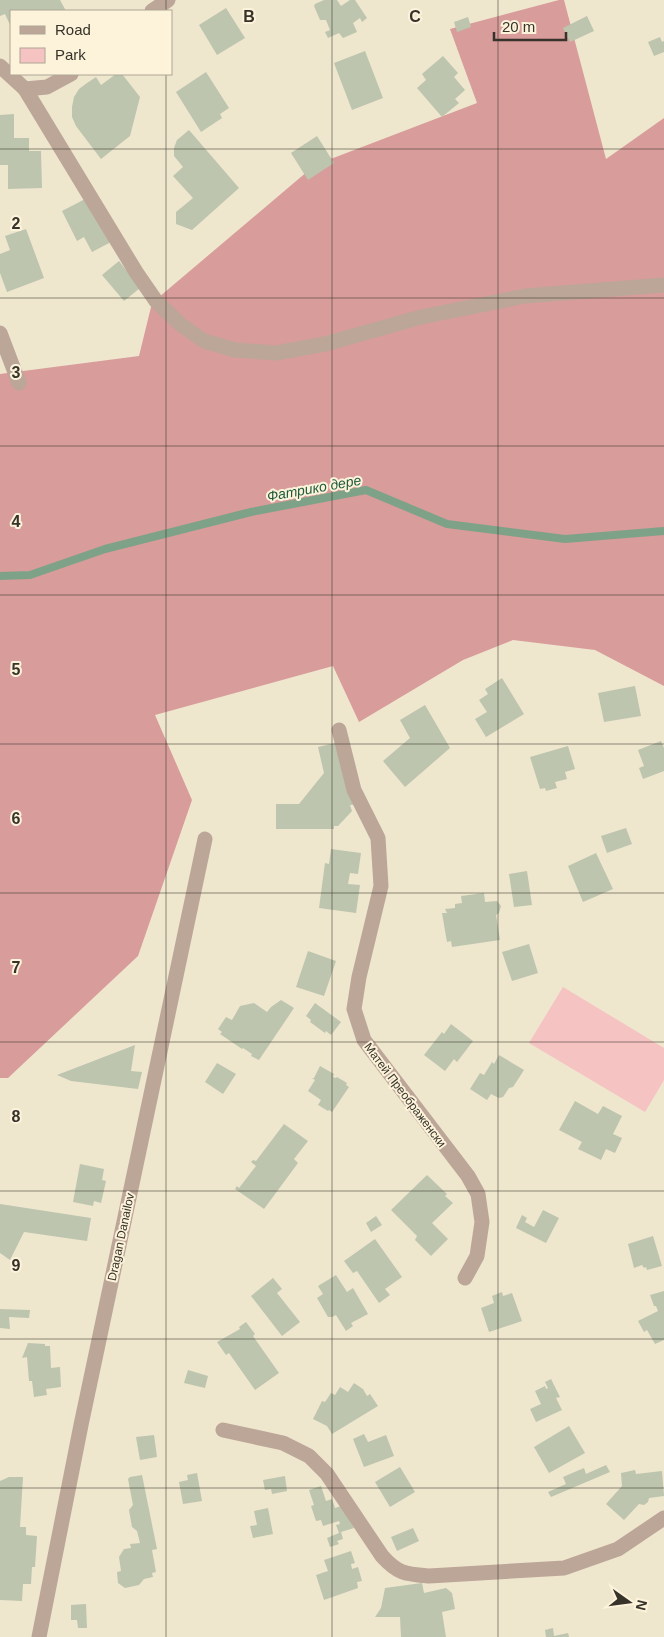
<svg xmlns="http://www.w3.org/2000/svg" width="664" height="1637" font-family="Helvetica,sans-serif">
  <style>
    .green { fill: #f5c3c2 }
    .forest { fill: #d89c9b }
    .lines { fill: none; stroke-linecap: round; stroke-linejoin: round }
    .stream { stroke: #7ea288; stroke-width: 8 }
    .building { fill: #bdc5ae }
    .minor { stroke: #bca698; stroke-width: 15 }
    .grid { fill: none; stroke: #37332a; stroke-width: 1; stroke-opacity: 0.55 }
    .labels { text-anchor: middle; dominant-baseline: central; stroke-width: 4; stroke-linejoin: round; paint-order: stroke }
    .street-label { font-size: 12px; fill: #37332a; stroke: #fdf3db }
    .water-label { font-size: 14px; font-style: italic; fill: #1e5b3c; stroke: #fdf3db }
    .grid-label { font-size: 16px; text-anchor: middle; font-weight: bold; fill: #37332a; stroke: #fdf3db; stroke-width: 4; stroke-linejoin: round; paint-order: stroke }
  </style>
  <rect width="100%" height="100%" fill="#efe6ce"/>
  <path class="green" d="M563,987L664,1048V1080L645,1112L529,1043Z"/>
  <path class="forest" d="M559,0H564L606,159L664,118V686L595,650L513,640L463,660L359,722L333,666L155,715L192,800L138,956L8,1078H0V374L139,356L152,303L315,165L477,103L450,29Z"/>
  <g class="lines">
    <path class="stream" d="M0,576L30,575L105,549L251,512L366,490L447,524L565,539L664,531"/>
  </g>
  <g class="building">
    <path d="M0,0H60L66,11H11V27L5,14L0,16Z"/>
    <path d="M324,0H337L341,6L350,0H355L367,18L362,22L360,18L353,23L357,32L343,38L339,33L328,38L325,32L330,30L326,20H320L314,6L315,4Z"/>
    <path d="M226,8L245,38L217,55L199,25Z"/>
    <path d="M587,16L594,31L570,42L563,28Z"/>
    <path d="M468,17L471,27L457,32L454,22Z"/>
    <path d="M660,37L662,42L664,41V52L654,56L648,42Z"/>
    <path d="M365,51L383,98L352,110L334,63Z"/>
    <path d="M443,56L458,73L454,77L465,90L455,99L459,103L442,117L417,88L426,80L422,74Z"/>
    <path d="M206,72L229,108L220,114L222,118L201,132L176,92Z"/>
    <path d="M116,74H122L140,97L130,136L101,159L76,126L72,117V107L74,97L79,89L87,83L96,77L101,85Z"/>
    <path d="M14,114V138H29V151H41L42,188L8,189V165H0V115Z"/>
    <path d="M189,130L239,188L192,230L176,224V212L193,198L173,176L183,167L174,156V148L177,140Z"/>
    <path d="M317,136L334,163L308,180L291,153Z"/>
    <path d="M89,197L111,242L92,252L84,237L77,241L62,211Z"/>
    <path d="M26,229L44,278L7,292L0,273V254L10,250L5,236Z"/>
    <path d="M119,261L140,288L124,301L102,275Z"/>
    <path d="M502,678L524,714L486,737L475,719L487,712L479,700L488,694L485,689Z"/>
    <path d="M635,686L641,716L604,722L598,693Z"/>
    <path d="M425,705L450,748L405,787L383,761L410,738L400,720Z"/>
    <path d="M661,741L664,748V771L643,779L639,768L644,766L638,750Z"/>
    <path d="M340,742L353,805H350L352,811L338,826H334V829H276V804H299L324,773L318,747Z"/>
    <path d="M568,746L575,769L565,772L567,779L555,782L557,788L546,791L545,788L540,789L530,757Z"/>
    <path d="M626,828L632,844L607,853L601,836Z"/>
    <path d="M331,849L361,853L358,874L350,873L348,884L360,885L356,913L319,908L325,863L329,864Z"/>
    <path d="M596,853L613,889L583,902L568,866Z"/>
    <path d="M527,871L532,905L514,907L509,874Z"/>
    <path d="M484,893L485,902L497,901L501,906L499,913L496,915L500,940L452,947L451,941L447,942L442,913H447L445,909L455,908V904L462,903L461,896Z"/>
    <path d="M529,944L538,973L512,981L502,952Z"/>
    <path d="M308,951L336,961L324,996L296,987Z"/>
    <path d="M281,1000L294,1008L259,1060L251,1056L252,1054L243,1048L242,1049L220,1034L222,1032L218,1029L226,1017L232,1020L240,1006L254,1003L267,1012L271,1007Z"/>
    <path d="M315,1003L341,1022L331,1035L326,1031L325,1033L310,1022L311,1020L306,1016Z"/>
    <path d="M451,1024L473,1041L457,1062L454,1059L445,1071L424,1055L442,1032L444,1034Z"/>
    <path d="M135,1045L131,1071L142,1072L138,1089L71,1081L57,1075Z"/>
    <path d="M499,1055L524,1070L513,1087L509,1088L503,1097L499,1098L491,1094L487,1100L470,1089L480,1073L484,1075L492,1062L494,1064Z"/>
    <path d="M217,1063L236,1074L223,1094L205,1082Z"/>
    <path d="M320,1066L334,1074L333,1077L336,1078L337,1077L347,1083L346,1085L349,1087L332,1112L329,1110L328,1111L318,1105L321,1100L308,1091L315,1080L312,1078H314Z"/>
    <path d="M575,1101L598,1114L603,1106L622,1116L613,1134L622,1138L615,1153L606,1149L601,1160L578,1149L582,1142L559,1130Z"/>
    <path d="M284,1124L308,1141L294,1159L298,1163L264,1209L235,1189L237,1186L239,1188L256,1166L251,1162L253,1160L256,1161Z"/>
    <path d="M80,1164L104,1169L102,1180L106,1181L101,1203L94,1201L93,1206L73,1202Z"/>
    <path d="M427,1175L447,1194L445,1196L453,1203L432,1223L448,1239L431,1256L415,1240L417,1236L391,1210Z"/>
    <path d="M0,1204L91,1218L87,1241L24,1232L10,1260L0,1253Z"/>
    <path d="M543,1210L559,1218L546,1243L516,1228L522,1215L527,1218L525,1222L534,1227Z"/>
    <path d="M376,1216L382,1225L371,1232L366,1223Z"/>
    <path d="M653,1236L662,1266L647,1270L646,1267L644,1268L642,1265L634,1268L628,1244Z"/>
    <path d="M375,1239L402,1277L385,1289L390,1295L379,1303L357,1271L353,1273L344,1261Z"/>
    <path d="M336,1275L347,1292L353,1288L368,1314L351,1323L353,1326L346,1331L336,1315L332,1317H328L317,1298L323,1294L318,1286Z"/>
    <path d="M273,1278L282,1289L277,1293L300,1322L282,1336L251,1296Z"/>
    <path d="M664,1291V1340L655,1344L647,1330L644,1332L638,1321L658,1311L656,1306H654L650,1295Z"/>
    <path d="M502,1292L503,1296L512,1293L522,1321L489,1332L481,1308L494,1303L492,1296Z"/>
    <path d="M0,1309L30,1310L29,1318L9,1317L10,1329L0,1328Z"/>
    <path d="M246,1322L255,1334L253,1336L279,1373L255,1390L229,1353L226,1355L217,1342L240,1329L239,1327Z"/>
    <path d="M28,1343L45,1344V1346H50L51,1368L60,1367L61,1387L46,1389L47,1395L34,1397L32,1381H29L27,1357L22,1358Z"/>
    <path d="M188,1370L208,1376L205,1388L184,1383Z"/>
    <path d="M551,1379L560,1397L556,1398L562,1410L536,1422L530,1409L541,1404L535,1391L545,1386L546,1389L548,1388L545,1382Z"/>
    <path d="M354,1383L363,1389L367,1396L370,1394L378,1406L332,1434L327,1426L313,1419L322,1401L325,1402L331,1393L335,1395L340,1387L348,1392Z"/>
    <path d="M569,1426L585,1453L549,1473L534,1447Z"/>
    <path d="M364,1434L368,1442L386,1435L394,1456L364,1467L353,1439Z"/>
    <path d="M154,1435L157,1457L140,1460L136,1437Z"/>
    <path d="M606,1465L610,1472L551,1497L548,1492L566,1484L563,1477L584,1468L586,1474Z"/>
    <path d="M400,1467L415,1492L390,1507L375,1482Z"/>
    <path d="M635,1470L636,1474L662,1471L664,1496L649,1498L648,1502L644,1505L639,1504L624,1520L606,1504L622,1486L621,1473Z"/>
    <path d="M197,1473L202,1501L183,1504L179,1482L188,1480L187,1475Z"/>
    <path d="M142,1475L157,1549L152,1550L156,1572L152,1573L153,1577L144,1579L139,1585L125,1588L118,1583L117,1572L121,1571L119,1557L124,1549L131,1548L130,1544L140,1543L137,1531L132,1527L129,1510L133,1505L128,1479L130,1477Z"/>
    <path d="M285,1476L287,1491L272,1494L271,1489L265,1490L263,1480Z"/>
    <path d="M9,1477H23L20,1527H26V1535L37,1536L35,1567H32L31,1584H23L22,1601L0,1600V1481Z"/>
    <path d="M321,1486L326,1501L332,1499L335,1508L341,1506L354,1528L341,1532L343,1539L337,1541L339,1544L330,1547L327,1538L339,1533L336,1525L340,1524L339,1521L323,1526L321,1520L316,1521L311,1506L314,1505L309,1490Z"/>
    <path d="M268,1508L273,1534L253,1538L250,1526L257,1525L254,1511Z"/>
    <path d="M413,1528L419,1541L397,1551L391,1537Z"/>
    <path d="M351,1551L355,1563L351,1564L352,1569L358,1567L362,1581L357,1582L358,1588L324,1600L316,1575L328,1571L324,1560Z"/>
    <path d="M422,1583L424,1593L446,1588L452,1593L455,1609L442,1612L446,1637H401L400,1617H375L381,1608L385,1588Z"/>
    <path d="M86,1604L87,1628H78L77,1620H71V1605Z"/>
    <path d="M553,1628L554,1636L568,1633L569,1637H546L545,1630Z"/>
  </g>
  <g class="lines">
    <g class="minor">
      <path d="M152,11L168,0"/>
      <path d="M0,66L25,89L47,87L71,74"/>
      <path d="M25,89L136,272L156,301L180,324L204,341L235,350L276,353L325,344L421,317L525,296L664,285"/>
      <path d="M0,333L19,383"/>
      <path d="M339,730L354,790L378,838L381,886L359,977L354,1009L364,1040L468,1176L478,1194L482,1222L477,1256L465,1278"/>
      <path d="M223,1430L283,1443L309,1456L327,1474L382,1556C398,1574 406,1574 429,1576L564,1568L618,1549L664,1518"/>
      <path d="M39,1637L81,1425L205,839"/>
    </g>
  </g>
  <path class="grid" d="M166,0V11M332,0V1637M498,0V1637M166,74V1637M0,149H664M0,298H664M0,446H664M0,595H664M0,744H664M0,893H664M0,1042H664M0,1191H664M0,1339H664M0,1488H664"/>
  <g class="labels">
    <g class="street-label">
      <text transform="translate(405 1095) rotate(53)">Матей Преображенски</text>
      <text transform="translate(121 1237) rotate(-78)">Dragan Danailov</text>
    </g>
    <g class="water-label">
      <text transform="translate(314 488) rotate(-10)">Фатрико дере</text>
    </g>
  </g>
  <g class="grid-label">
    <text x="249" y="22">B</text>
    <text x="415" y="22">C</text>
    <text x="16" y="229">2</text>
    <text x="16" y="378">3</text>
    <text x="16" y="527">4</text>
    <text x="16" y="675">5</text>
    <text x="16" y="824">6</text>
    <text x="16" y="973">7</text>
    <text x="16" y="1122">8</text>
    <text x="16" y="1271">9</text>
  </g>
  <rect x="10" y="10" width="162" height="65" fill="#fdf3db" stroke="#aea694"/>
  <rect x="20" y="26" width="25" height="8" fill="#bca698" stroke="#aea694"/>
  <text x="55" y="35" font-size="15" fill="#37332a">Road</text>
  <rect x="20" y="48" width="25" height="15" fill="#f5c3c2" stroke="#aea694"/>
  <text x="55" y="60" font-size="15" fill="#37332a">Park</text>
  <g transform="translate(629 1602) rotate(104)" stroke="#fdf3db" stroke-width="4" paint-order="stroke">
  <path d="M0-4L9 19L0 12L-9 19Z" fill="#37332a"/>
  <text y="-8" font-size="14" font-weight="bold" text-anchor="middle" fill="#37332a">N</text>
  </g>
  <path d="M494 32v8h72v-8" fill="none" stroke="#37332a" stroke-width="2.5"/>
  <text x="502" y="32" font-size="15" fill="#37332a" stroke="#fdf3db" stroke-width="4" paint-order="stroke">20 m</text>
</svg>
